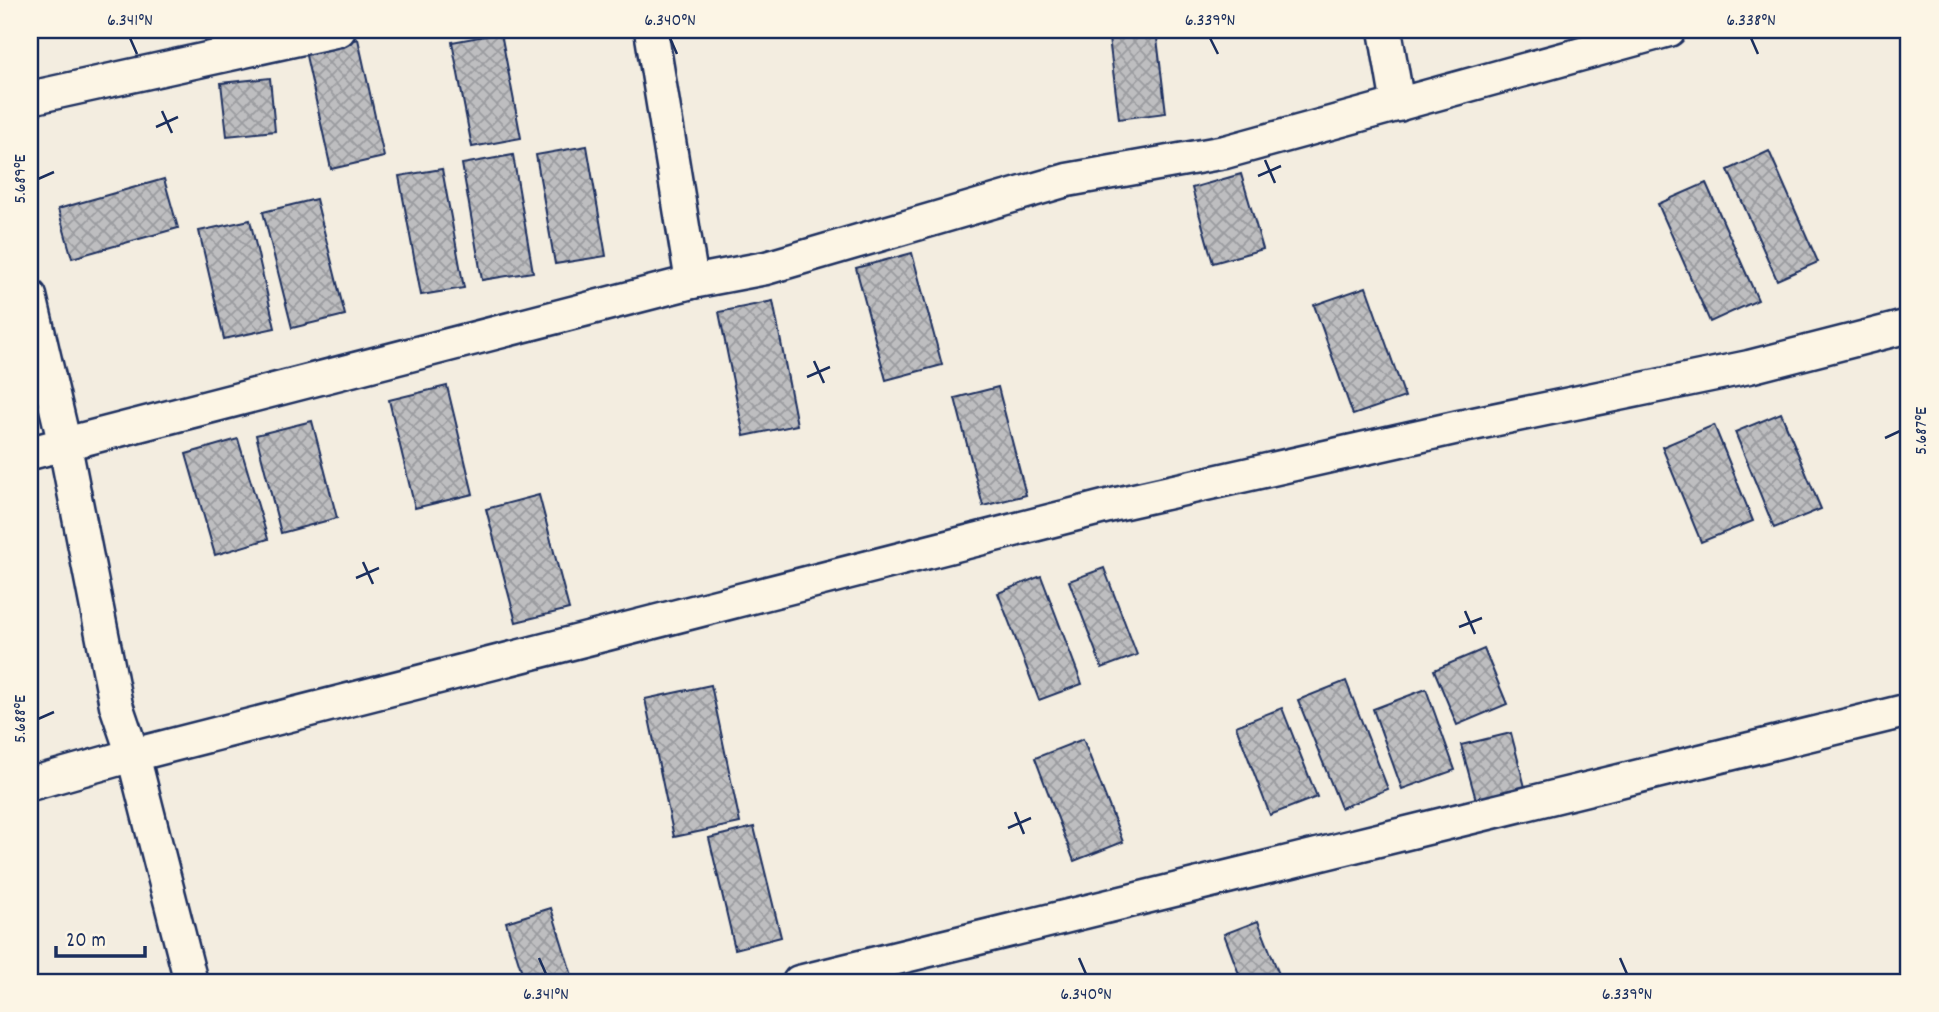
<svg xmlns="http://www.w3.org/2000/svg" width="1939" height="1012" font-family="Dekko,sans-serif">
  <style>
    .building { fill: url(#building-cross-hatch); stroke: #1b2f5e; stroke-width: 2 }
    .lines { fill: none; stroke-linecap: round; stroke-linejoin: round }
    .minor-casing { stroke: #1b2f5e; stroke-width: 37 }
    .minor { stroke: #fcf5e5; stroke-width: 32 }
    .ticks { fill: none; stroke: #1b2f5e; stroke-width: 2.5 }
    .neatline { fill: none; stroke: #1b2f5e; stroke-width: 2.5 }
    .ticks-label { font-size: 18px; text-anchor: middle; fill: #1b2f5e }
  </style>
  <defs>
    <pattern id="building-cross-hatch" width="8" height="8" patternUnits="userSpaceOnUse" patternTransform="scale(1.75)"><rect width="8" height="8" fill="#bebec0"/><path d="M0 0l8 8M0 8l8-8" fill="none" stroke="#9a9b9f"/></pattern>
  </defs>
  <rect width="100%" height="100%" fill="#f3ede0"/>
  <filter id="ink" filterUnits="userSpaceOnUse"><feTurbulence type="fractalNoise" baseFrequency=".0143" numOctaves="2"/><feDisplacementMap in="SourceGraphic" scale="14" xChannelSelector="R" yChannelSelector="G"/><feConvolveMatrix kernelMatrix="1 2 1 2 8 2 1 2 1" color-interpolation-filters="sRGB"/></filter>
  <g filter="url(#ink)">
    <g class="building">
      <path d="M1108,30H1156L1166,113L1119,119Z"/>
      <path d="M501,33L521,138L472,147L452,42Z"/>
      <path d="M358,39L384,157L331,169L305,51Z"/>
      <path d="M270,78L275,131L227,136L221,83Z"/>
      <path d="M587,146L606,256L555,264L536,155Z"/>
      <path d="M1769,151L1818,262L1777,280L1728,170Z"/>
      <path d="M513,155L533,272L482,280L462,164Z"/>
      <path d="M442,169L464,288L421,295L399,176Z"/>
      <path d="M1241,174L1263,249L1213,263L1192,188Z"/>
      <path d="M164,179L178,228L72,258L58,209Z"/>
      <path d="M1706,183L1758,300L1710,322L1658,204Z"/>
      <path d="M316,199L345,315L292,328L263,212Z"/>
      <path d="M250,220L275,328L224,339L199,231Z"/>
      <path d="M912,253L942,365L886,380L856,268Z"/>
      <path d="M1366,287L1405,397L1353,415L1314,305Z"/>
      <path d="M773,301L797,425L744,436L719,312Z"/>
      <path d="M447,386L473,494L415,508L389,400Z"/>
      <path d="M998,387L1026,495L983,506L955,398Z"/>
      <path d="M1781,413L1821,509L1774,528L1735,432Z"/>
      <path d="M312,421L337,518L281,533L256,435Z"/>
      <path d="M1714,425L1753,521L1701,542L1662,447Z"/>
      <path d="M238,439L268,539L215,555L186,454Z"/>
      <path d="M539,495L569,609L516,622L486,509Z"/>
      <path d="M1104,568L1137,655L1102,668L1069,581Z"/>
      <path d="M1041,576L1082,684L1039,700L998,593Z"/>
      <path d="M1484,649L1507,704L1457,725L1434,670Z"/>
      <path d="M1346,681L1388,789L1341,808L1298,700Z"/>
      <path d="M711,685L740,823L674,837L645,699Z"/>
      <path d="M1426,689L1455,770L1402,789L1373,709Z"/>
      <path d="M1282,708L1317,797L1270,815L1236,726Z"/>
      <path d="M1511,733L1525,787L1476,800L1461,745Z"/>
      <path d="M1083,739L1123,842L1074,861L1035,758Z"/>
      <path d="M754,827L781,937L735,949L709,838Z"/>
      <path d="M551,908L574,982H525L506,922Z"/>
      <path d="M1258,921L1282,982H1242L1224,934Z"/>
      <path d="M1568,975L1570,982H1535Z"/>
    </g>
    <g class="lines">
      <g class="minor-casing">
        <g id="minor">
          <path d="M651,30L692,282"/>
          <path d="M1385,30L1398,105"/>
          <path d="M30,98L339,30"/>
          <path d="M30,296L65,446L116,705L133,755L191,982"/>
          <path d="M30,453L692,282L766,268L1067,180L1225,152L1669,30"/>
          <path d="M30,784L133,755L1112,505L1459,427L1749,367L1909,326"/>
          <path d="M799,982L1909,710"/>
        </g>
      </g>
      <use href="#minor" class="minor"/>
    </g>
  </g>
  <path class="ticks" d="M130,38L137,54M670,38L677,54M1210,38L1218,54M1751,38L1758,54M162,111L172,133M156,127L178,117M1265,160L1275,183M1258,176L1281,166M38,179L54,172M814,361L824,383M807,377L830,367M1885,438L1900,431M363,562L373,584M356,578L379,568M1465,611L1475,634M1459,627L1482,618M38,719L54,712M1015,812L1024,834M1008,828L1031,818M539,958L546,974M1079,958L1086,974M1620,958L1627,974"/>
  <rect width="1939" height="1012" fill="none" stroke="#fcf5e5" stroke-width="77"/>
  <path d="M56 946v10h89v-10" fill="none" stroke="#1b2f5e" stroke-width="3.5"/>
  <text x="66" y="946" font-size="21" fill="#1b2f5e" stroke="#fcf5e5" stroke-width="5" paint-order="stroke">20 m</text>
  <rect x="38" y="38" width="1862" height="936" class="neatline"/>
  <g class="ticks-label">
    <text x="130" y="25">6.341°N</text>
    <text x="670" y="25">6.340°N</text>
    <text x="1210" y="25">6.339°N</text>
    <text x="1751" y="25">6.338°N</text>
    <text transform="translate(19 179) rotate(-90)" y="6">5.689°E</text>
    <text transform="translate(1920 431) rotate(-90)" y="6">5.687°E</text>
    <text transform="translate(19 719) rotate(-90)" y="6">5.688°E</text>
    <text x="546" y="999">6.341°N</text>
    <text x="1086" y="999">6.340°N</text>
    <text x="1627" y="999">6.339°N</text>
  </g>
</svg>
